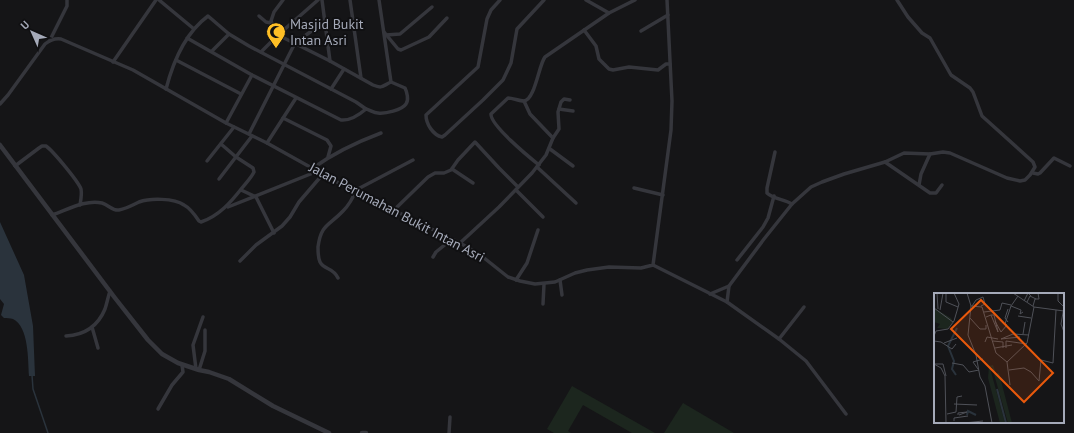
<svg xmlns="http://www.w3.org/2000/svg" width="1074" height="433" font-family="'PT Sans',sans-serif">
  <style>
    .green { fill: #1c261e }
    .water { fill: #2a333c }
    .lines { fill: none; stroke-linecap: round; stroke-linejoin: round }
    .stream { stroke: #2a333c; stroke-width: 1.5 }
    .minor { stroke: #35363c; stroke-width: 3.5 }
    .tertiary { stroke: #35363c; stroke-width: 4.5 }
    .labels { text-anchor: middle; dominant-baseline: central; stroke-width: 4; stroke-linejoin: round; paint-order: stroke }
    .poi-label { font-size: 14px; fill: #a5aab9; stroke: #101012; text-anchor: start }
    .street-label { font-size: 14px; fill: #a5aab9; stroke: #101012 }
    .inset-river { fill: none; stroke: #2a333c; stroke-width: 2 }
    .inset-road { fill: none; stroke: #4f5158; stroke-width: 1 }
    .view { fill: #e8590c; fill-opacity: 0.15; stroke: #e8590c; stroke-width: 2 }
    .inset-edge { fill: none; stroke: #a5aab9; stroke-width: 2 }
  </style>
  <rect width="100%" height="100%" fill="#151517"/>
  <g class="green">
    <path d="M572,386L655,433H632L583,405L568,431L571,433H554L547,429Z"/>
    <path d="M683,403L734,433H664Z"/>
  </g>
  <path class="water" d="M0,222L24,275L33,326L35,376H29C28,360 29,327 13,319C10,318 7,318 4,318L1,315L4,304L0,299Z"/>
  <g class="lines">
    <path class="stream" d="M32,375L33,389L48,433"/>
    <g class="minor">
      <path d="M159,0L194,29"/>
      <path d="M283,0L274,12L271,21L278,35L318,0"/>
      <path d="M322,0L330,61"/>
      <path d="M350,0L361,78"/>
      <path d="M500,0L491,10L487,19L478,67L426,115C426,124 433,135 442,137L445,135L483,100L503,80L511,63L517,29L544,0"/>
      <path d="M586,0L609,13"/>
      <path d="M259,16L266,22L271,23"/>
      <path d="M584,30L596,46L599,59L609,69L613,70L629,67L658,70L666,64H670"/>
      <path d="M641,31L668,15"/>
      <path d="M384,32L398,49L401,50L429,37L447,18"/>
      <path d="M386,35L400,34L432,7"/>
      <path d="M50,40L67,6V0"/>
      <path d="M212,51L229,34"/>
      <path d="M261,52L278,35L330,61L373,85C383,89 382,86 391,82L379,0"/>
      <path d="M176,60L241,94"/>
      <path d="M113,62L156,0"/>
      <path d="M166,89C173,62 185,33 208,16L229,34L249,46L356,102L366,109C359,115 350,121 341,120L252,75L187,38"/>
      <path d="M331,89L344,69"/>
      <path d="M524,101L530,114L553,138"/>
      <path d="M0,104L8,95L45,44C50,40 54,38 61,39L133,70L226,123L267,143L337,182L460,243L479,254L508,277L520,281L535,284L555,282L575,273L587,270L609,267L641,268L653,265L671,130L672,101L667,0"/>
      <path d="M366,109C370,110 374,113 378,113C385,114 402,110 406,104C409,100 407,92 405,88L391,82"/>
      <path d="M559,109L573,111"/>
      <path d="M283,118L327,140L331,146L328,157"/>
      <path d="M226,123L252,75"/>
      <path d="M249,134L295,43L324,22"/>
      <path d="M267,143L296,98"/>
      <path d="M550,149L573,166"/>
      <path d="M775,152L767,188V193C773,199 784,199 792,204"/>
      <path d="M207,161L234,127"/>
      <path d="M885,162L930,193H936L942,185"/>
      <path d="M539,165C529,157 490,125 491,114L508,98C513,98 519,101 524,101C535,100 539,64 545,57L609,13L635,0"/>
      <path d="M15,166L39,148L42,146H46C53,151 78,181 81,189C82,194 81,199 80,205"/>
      <path d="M537,167L576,203"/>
      <path d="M313,168C334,153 357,142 381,133"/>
      <path d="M452,169L473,183"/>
      <path d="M1033,173L1038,174L1040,173L1054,158L1070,166"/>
      <path d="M219,179L252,136"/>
      <path d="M919,185L921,174L930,154"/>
      <path d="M634,188L663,195"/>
      <path d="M241,190L256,197L274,233"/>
      <path d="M516,190L543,217"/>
      <path d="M228,207L318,171"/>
      <path d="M394,210L428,177L435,173H444L451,170L458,160L475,142L499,168L518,187"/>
      <path d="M52,215C67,210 86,199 102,203C109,205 112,211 119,210C126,209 133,205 139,202C150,198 174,198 184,205C190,208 195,215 199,221L201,222C219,216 231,202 242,188C246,183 251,178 254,172L253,168L236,157L221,144"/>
      <path d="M460,243L499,207L532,173L546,155L553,138L559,129L558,112L561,102L564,99L570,100"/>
      <path d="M433,257L436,252L452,239"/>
      <path d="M737,260L763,227L768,218L774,196"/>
      <path d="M240,261L256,245L282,226L290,217L299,202L323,174"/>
      <path d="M653,265L727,302L779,339L806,361L846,414"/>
      <path d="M338,278C333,267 324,270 320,262C318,258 318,252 318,247C321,224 329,226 343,211C349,205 353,198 356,190L413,160"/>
      <path d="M516,280L527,263L538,230"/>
      <path d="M560,280L562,295"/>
      <path d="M710,294L729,286"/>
      <path d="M727,302L729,286L764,239L792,204L811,187L822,182L844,174L885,162L904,153L930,154L943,152L950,153L1007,178L1020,181L1025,180L1030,175L1035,167L1033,162L982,116L973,92L970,88L951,75L930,38L922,33L908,17L897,0"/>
      <path d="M543,304L544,284"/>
      <path d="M92,327L98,348"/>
      <path d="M66,336C84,335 98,326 105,309C107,303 108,297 110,291"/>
      <path d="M779,339L804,307"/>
      <path d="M196,369L193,345L203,317"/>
      <path d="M199,370L205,351V330"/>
      <path d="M158,409L172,385L183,372L182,365"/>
      <path d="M449,433L450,417"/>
    </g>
    <g class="tertiary">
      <path d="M0,145L115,298L148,340L162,354L178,363L199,370L209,372L229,379L273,406L329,433"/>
      <path d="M362,433H366"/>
    </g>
  </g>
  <defs>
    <g id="mosque-pin" transform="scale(1)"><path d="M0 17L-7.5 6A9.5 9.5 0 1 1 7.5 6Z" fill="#ffbf25" stroke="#101012"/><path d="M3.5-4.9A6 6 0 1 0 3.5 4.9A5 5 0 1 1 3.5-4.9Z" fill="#111"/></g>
  </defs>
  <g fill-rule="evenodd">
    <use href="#mosque-pin" x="276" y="32"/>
  </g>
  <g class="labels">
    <g class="poi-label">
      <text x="290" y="24">Masjid Bukit<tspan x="290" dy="16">Intan Asri</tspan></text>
    </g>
    <g class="street-label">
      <text transform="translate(397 212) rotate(28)">Jalan Perumahan Bukit Intan Asri</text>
    </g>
  </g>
  <g transform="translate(934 293)">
    <rect width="130" height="130" fill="#151517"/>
    <path d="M0,15L17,25L19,29L13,36L3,35L6,31L0,29ZM59,72L62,81L65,80L78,130H74L58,74L56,75L71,130H66L54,85L55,73Z" fill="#1c261e"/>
    <path class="inset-river" d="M22,82L18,76L20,68L14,53L23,35M63,96L72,130M33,122L34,118L42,122"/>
    <path class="inset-road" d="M3,0L4,16M12,0V9L24,14M33,0L37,13L34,42L42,62L46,84L51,93L58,130M79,0L100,14L130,18M124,0V8L130,14M84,3L77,13L87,17L86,21L89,19M90,8L94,0L97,3M93,9L96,3L102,6M37,13L48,14L62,60L73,69L93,50L100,14M38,13L42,7L49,4L51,11L47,13M99,13L101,6H105L104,0M130,14L127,31L130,39M0,15L19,29M74,16L71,25L74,29M6,17L9,0M50,19L66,17L68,10L77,12M84,23L97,25M52,24L57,22H60L64,39L57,22M36,25L46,36H52V32M61,28L67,39L73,32L68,29M71,31L77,13M89,41L91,29M0,43L2,38L14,36L20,28L25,11L20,0M86,44L67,46L79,41L95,42M0,48L7,49L18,56L22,51M59,48L69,49V55M51,49L53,44L64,46M10,50L23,45M61,55L78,52M72,55V48L93,51M73,69L76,92M18,70L29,72L35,79L45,77M0,71H9L12,83M0,71L7,75L11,83L12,130M44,76L39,69L49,66M75,77L90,75L97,79L105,88L107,67L119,70L122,17M0,93V107M20,111L43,112M13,121L22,119L23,104L28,103M24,122V120L33,119L25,122M20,128V125L34,123M30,130L49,128"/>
    <path class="view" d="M47,7L119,80L90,109L17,36Z"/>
    <rect width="130" height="130" class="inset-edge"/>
  </g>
  <g transform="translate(32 32) rotate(315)" stroke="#101012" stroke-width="3" paint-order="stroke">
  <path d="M0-3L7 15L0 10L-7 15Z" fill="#a5aab9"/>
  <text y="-6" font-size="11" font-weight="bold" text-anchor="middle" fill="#a5aab9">U</text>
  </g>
</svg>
